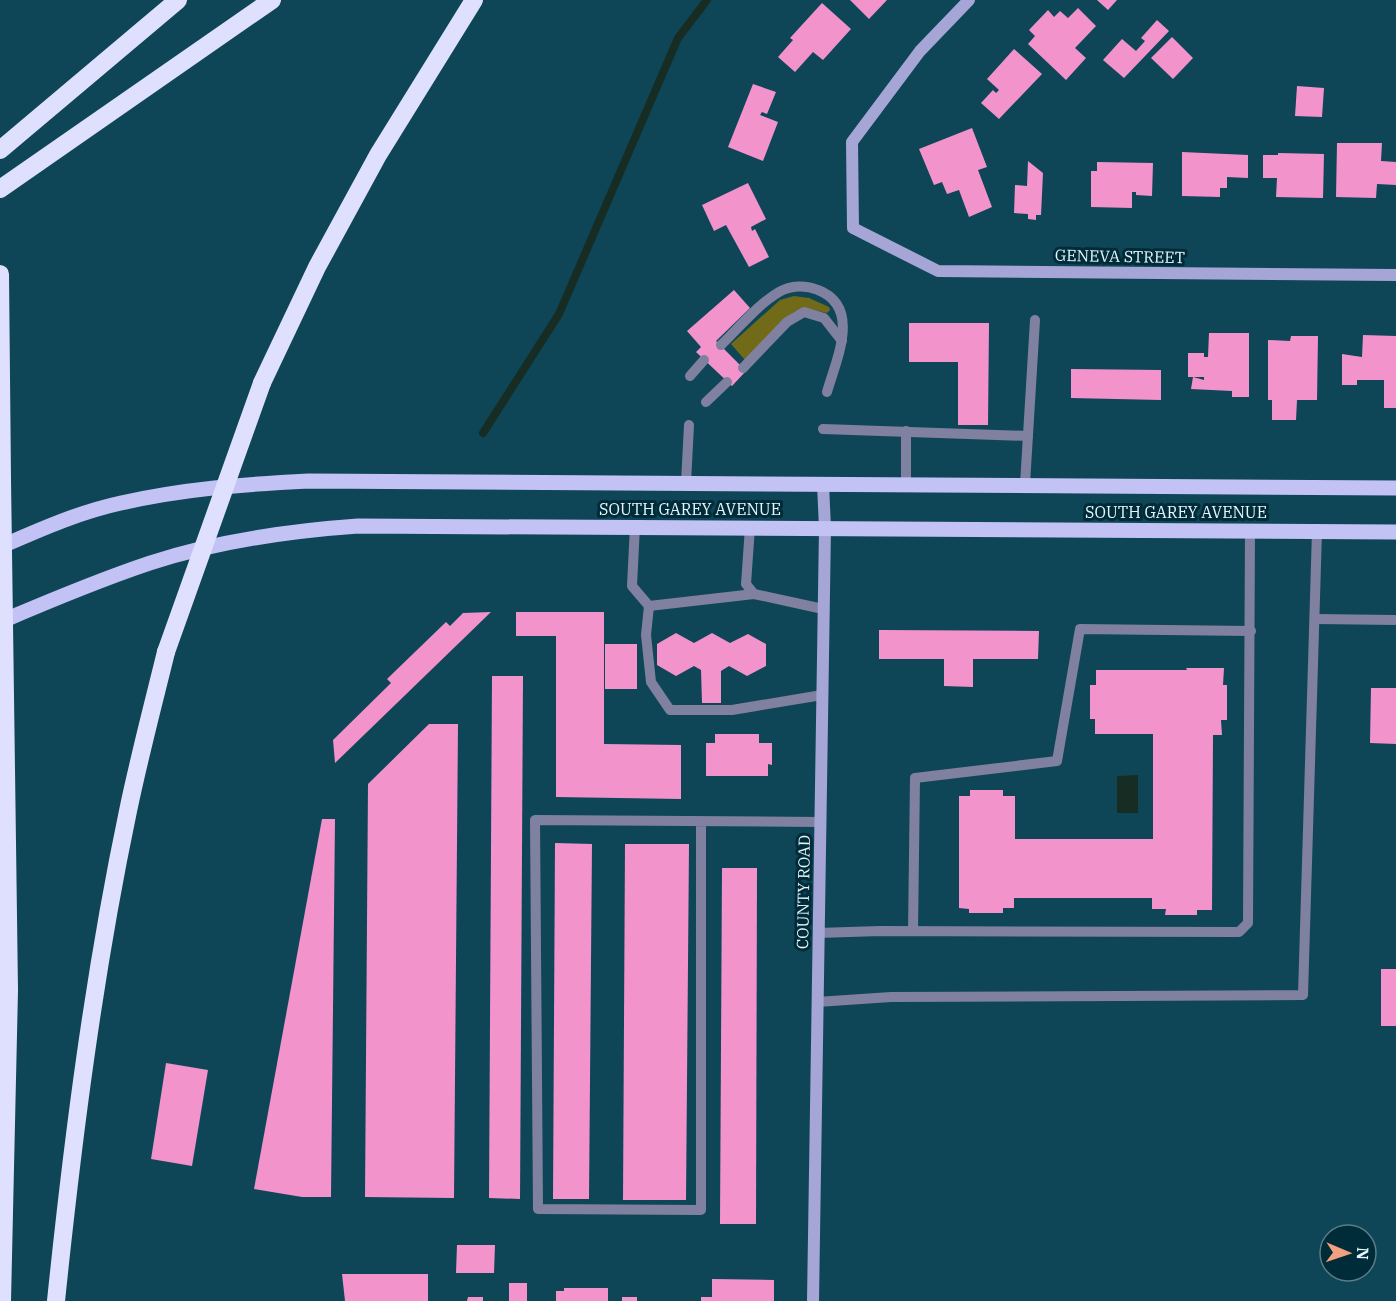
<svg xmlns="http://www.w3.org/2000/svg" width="1396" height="1301" font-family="'IBM Plex Serif',serif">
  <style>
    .green { fill: #716a18 }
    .water { fill: #172d23 }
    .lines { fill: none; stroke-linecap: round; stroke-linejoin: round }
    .stream { stroke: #172d23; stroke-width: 8 }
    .building { fill: #f393cc }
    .lane { stroke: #8081a0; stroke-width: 10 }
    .secondary { stroke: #a5a5d6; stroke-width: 12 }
    .primary { stroke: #c2c2f5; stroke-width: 15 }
    .highway { stroke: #dfe0fe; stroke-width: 18 }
    .highway-bridge { stroke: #dfe0fe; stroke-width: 18 }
    .labels { text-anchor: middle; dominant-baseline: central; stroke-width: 6; stroke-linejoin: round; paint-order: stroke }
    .street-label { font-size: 16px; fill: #e5f6fd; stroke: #002b39 }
  </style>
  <rect width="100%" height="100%" fill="#0e4657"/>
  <path class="green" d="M794,296L809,298L829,307L830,310L827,313L805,308L794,312L745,360L731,344L780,300Z"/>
  <path class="water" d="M1138,775V813H1117V776Z"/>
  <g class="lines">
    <path class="stream" d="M483,433L559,314L678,38L707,0"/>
  </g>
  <g class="building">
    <path d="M850,0H887L869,19Z"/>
    <path d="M1097,0H1117L1108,10Z"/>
    <path d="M822,3L851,29L823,60L813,52L795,72L778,57L793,40L790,38Z"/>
    <path d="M1078,8L1096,26L1075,48L1086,58L1066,80L1028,44L1035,36L1029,30L1048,10L1054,17L1060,11L1068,18Z"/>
    <path d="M1157,20L1169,31L1124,78L1103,60L1122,39L1136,51L1145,41L1141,38Z"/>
    <path d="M1172,37L1193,58L1173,79L1151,58Z"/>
    <path d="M1014,49L1042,74L999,119L981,103L993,90L996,93L999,90L987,79Z"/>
    <path d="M753,84L776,92L767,114L762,112L760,115L778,122L763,161L728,147Z"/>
    <path d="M1297,86L1324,88L1322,117L1295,116Z"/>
    <path d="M972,128L987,167L978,170L992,207L969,217L959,190L947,194L942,182L934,185L919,149Z"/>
    <path d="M1337,143H1382L1381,161L1396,162V185L1377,184L1376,198L1336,197Z"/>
    <path d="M1182,152L1248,155V178L1227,177V188H1220V197L1182,196Z"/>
    <path d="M1278,153L1324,154L1323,198L1276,197L1277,178H1263V155H1278Z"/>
    <path d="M1028,161L1043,173L1041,215H1036V220L1028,219V214L1014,213L1015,185L1027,186Z"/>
    <path d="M1097,162L1153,163L1152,196L1136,195V192H1132V208L1091,207V171H1097Z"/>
    <path d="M748,183L766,219L751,227L752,231L755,229L769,257L749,267L726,225L714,231L702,205Z"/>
    <path d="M734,290L750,308L716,341L746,371L732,386L696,352L701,347L687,331Z"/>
    <path d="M909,323H989L988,425H958V362H909Z"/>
    <path d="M1209,333H1249V397H1232V391L1191,389L1193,377L1204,380V377H1188V353H1204V357H1208Z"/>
    <path d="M1363,335L1396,336V408H1384V380H1357V385H1342V354L1362,357Z"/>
    <path d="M1291,336H1318L1317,400H1297L1296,420H1272V400H1268V340L1290,341Z"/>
    <path d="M1071,369L1161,370V400L1071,398Z"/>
    <path d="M491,612L335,763L333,740L391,683L387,679L446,622L450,626L463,613Z"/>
    <path d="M516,612H604V744L681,745V799L556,797V636H516Z"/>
    <path d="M879,630L1039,631L1038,659H973V687L944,686V659H879Z"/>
    <path d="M676,633L694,643L712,633L730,643L748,634L766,644V666L747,676L729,666L721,671V703H702L701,670L694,666L676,676L657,665V644Z"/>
    <rect x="605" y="644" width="32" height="45"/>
    <path d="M1186,668H1224L1223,685H1227V720H1221L1222,735H1213L1212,910H1197V915H1165L1166,909H1152V898H1014V908H1003V913H969V909L959,908V796H970V790H1003V796H1015V839H1153V734H1095V719H1090V685H1096V670H1187Z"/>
    <path d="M492,676H523L520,1199L489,1198Z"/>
    <path d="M1371,688H1396V744L1370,743Z"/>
    <path d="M429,724H458L454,1198L365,1197L368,784Z"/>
    <path d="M715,734H759V743H772V765L768,764V776H706V743H715Z"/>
    <path d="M322,819H335L331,1197H302L254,1189Z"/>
    <path d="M555,843L592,844L589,1199H553Z"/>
    <path d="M625,844H689L686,1200H623Z"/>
    <path d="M722,868H757L756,1224H720Z"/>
    <rect x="1381" y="969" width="15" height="57"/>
    <path d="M166,1063L208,1070L192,1166L151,1159Z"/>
    <path d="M457,1245H495L494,1273H456Z"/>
    <path d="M342,1274H428V1301H345Z"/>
    <path d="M712,1279L774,1280V1301H701V1297H712Z"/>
    <rect x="509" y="1283" width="18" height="18"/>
    <path d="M564,1288H608V1301H556V1291H564Z"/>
    <path d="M468,1297H483V1301H467Z"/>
    <rect x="622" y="1297" width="15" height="4"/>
  </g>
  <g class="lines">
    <g class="lane">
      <path d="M721,345C739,328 757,305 779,292C791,285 806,285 818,290C862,307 836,360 827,392"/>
      <path d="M743,368L787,322L804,312L824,318L842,341"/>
      <path d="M690,376L704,360"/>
      <path d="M706,402L727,382"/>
      <path d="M823,429L1028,436"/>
      <path d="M686,483L689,425"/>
      <path d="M906,484V431"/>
      <path d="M1025,484L1035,320"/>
      <path d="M635,526L632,586L649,606L754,594"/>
      <path d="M750,527L746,584L754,594L823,609"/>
      <path d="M649,606L646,635L651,682L670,710H732L822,695"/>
      <path d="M1316,619L1396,620"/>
      <path d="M701,823V1210L538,1209L535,820L820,822"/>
      <path d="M913,931L915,778L1057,761L1080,629L1251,631"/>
      <path d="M818,933L880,931L1239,932L1248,923L1250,530"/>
      <path d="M817,1002L891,997L1303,995L1317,531"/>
    </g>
    <g class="secondary">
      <path d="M969,0L920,51L852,142L853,228L938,271L1396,275"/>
      <path d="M813,1301L825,528L823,484"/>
    </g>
    <g class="primary">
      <path d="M0,547C39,530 79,512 121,503C183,489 246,484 309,481L1396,488"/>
      <path d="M0,622C49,601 99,580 150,563C217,541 288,531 358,526L1396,532"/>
    </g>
    <g class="highway">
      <path d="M0,150L178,0"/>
      <path d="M0,189L272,0"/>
      <path d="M0,274L2,479"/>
      <path d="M262,383L317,267L378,155L474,0"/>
      <path d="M2,1301L9,990L5,696"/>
      <path d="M56,1301C73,1137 94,973 128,811C139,758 153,705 166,652"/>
    </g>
    <g class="highway-bridge">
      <path d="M2,479L5,696"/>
      <path d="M166,652L262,383"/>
    </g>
  </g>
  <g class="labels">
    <g class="street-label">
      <text transform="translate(1120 256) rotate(1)">GENEVA STREET</text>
      <text x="690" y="509">SOUTH GAREY AVENUE</text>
      <text x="1176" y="512">SOUTH GAREY AVENUE</text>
      <text transform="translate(803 892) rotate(-89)">COUNTY ROAD</text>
    </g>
  </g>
  <g transform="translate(1348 1253) rotate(92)"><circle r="28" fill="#002b39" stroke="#5c7c87" stroke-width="1.5"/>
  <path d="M0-4.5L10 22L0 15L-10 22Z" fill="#f2a17e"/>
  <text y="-9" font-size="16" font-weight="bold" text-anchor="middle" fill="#e5f6fd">N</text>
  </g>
</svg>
